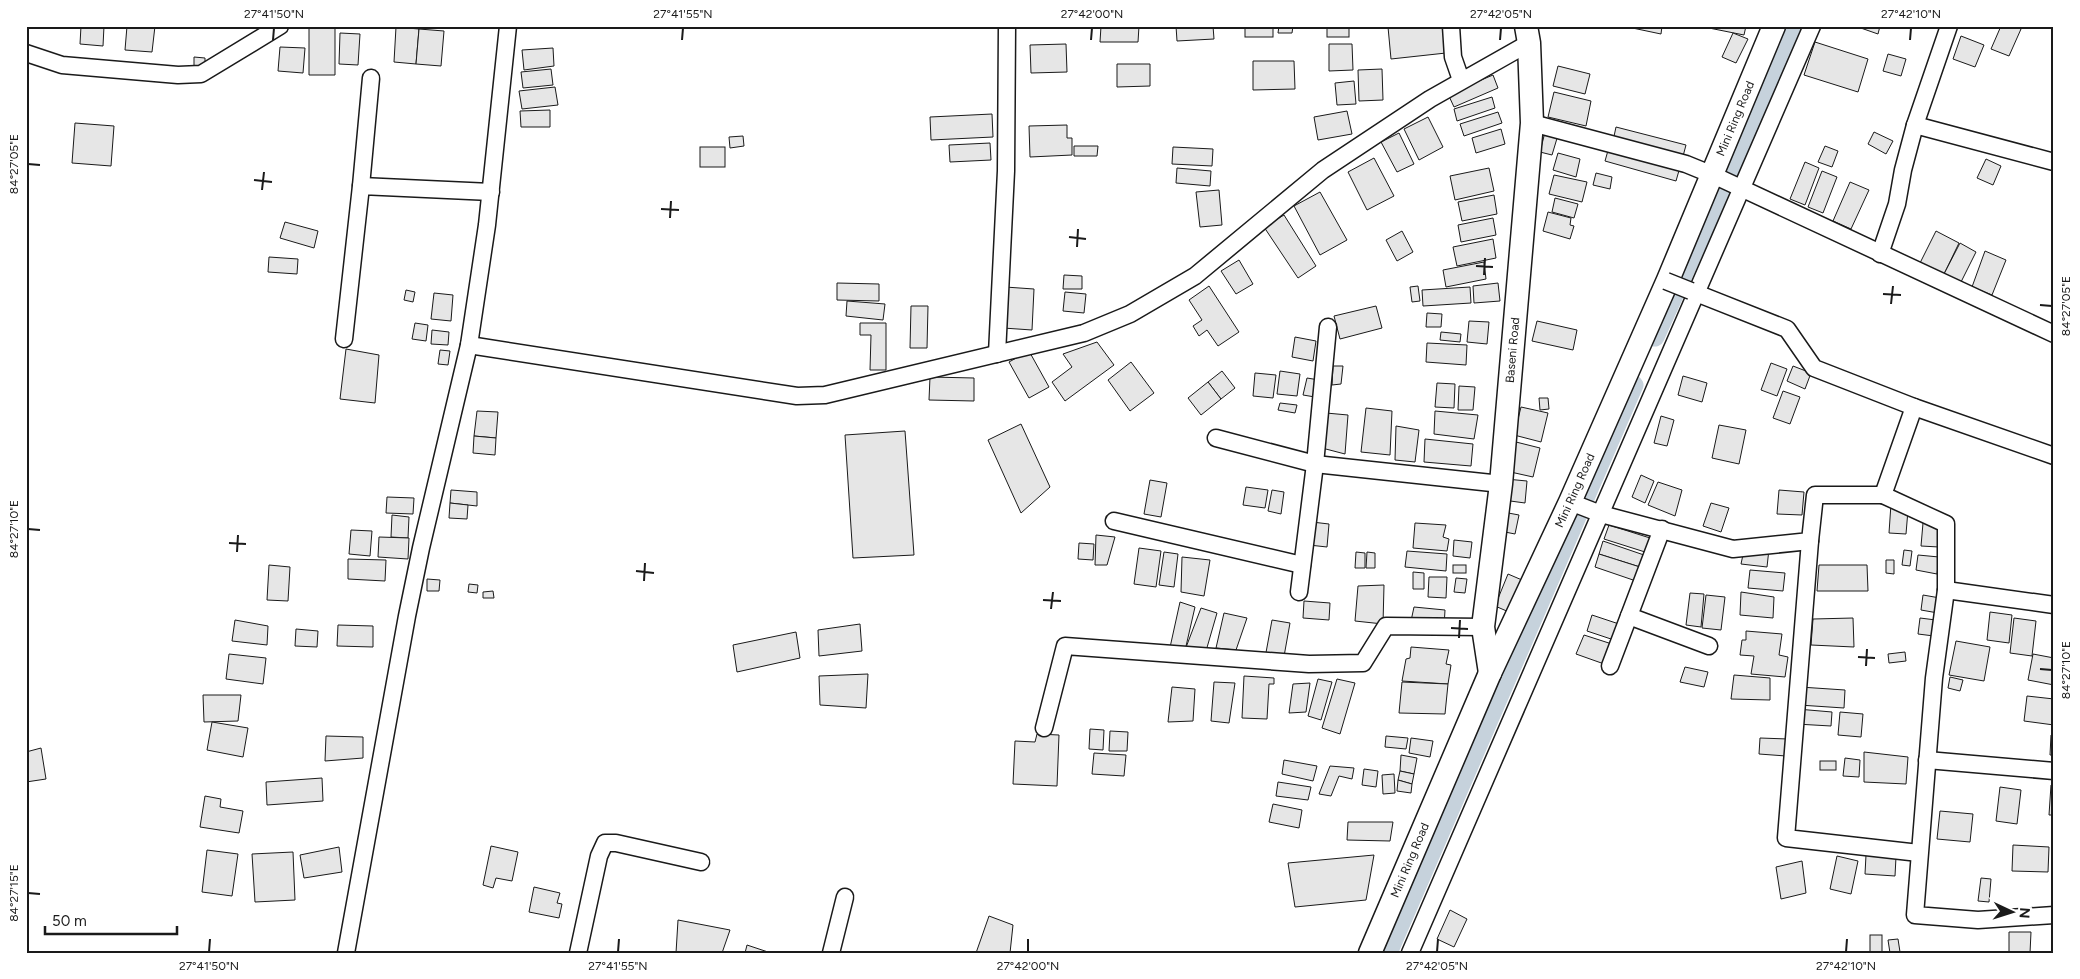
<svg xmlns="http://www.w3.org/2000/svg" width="2080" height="979" font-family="Figtree,sans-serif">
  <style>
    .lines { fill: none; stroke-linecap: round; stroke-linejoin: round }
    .canal { stroke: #c6d2dc; stroke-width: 19 }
    .building { fill: #e6e6e6; stroke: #1a1a1a }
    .street-casing { stroke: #1a1a1a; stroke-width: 19 }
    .secondary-casing { stroke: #1a1a1a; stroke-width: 25 }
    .street { stroke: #fff; stroke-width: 16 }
    .secondary { stroke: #fff; stroke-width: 22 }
    .street-bridge-casing { stroke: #1a1a1a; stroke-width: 19; stroke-linecap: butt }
    .street-bridge { stroke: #fff; stroke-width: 16 }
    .ticks { fill: none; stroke: #1a1a1a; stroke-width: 2 }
    .labels { text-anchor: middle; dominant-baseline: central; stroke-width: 4; stroke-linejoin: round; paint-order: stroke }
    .street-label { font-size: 12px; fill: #1a1a1a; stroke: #fff }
    .neatline { fill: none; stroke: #1a1a1a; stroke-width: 2 }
    .ticks-label { font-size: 12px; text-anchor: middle; fill: #1a1a1a }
  </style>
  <rect width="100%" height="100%" fill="#fff"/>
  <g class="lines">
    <g class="canal">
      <path d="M1655,337L1796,26"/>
      <path d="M1388,953L1634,385"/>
    </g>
  </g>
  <g class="building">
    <path d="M81,26H104L103,46L80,44Z"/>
    <path d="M127,26H155L152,52L125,50Z"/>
    <path d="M1101,26H1139L1138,42H1100Z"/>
    <path d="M1176,26H1213L1214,39L1177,41Z"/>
    <rect x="1245" y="26" width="28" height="11"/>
    <path d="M1279,26H1293L1292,33H1278Z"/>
    <rect x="1327" y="26" width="22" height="11"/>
    <path d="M1443,26L1446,53L1391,59L1388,27Z"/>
    <path d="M1623,26H1662L1661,34Z"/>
    <path d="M1709,26H1746L1744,35L1709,28Z"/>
    <path d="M1855,26H1880L1878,34Z"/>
    <path d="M2001,26H2015L2021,29L2009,56L1991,49Z"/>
    <path d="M335,27V75H309V28Z"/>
    <path d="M396,27L419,29L416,64L394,62Z"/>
    <path d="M419,29L444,31L441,66L416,64Z"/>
    <path d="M340,33L360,34L358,65L339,64Z"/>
    <path d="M1733,33L1748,39L1736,63L1722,57Z"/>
    <path d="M1961,36L1984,45L1975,67L1953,59Z"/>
    <path d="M1815,42L1868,59L1858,92L1804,75Z"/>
    <path d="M1066,44L1067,72L1031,73L1030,45Z"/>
    <path d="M1329,44H1352L1353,70L1329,71Z"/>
    <path d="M280,47L305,48L303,73L278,71Z"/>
    <path d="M553,48L554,66L524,70L522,50Z"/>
    <path d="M1888,54L1906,59L1901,76L1883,71Z"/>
    <path d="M194,57L205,58V66H194Z"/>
    <path d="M1253,61H1294L1295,89L1253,90Z"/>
    <path d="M1117,64H1150V86L1117,87Z"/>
    <path d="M1558,66L1590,74L1585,94L1553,86Z"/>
    <path d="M551,69L553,85L523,88L521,72Z"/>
    <path d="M1382,69L1383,100L1359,101L1358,70Z"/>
    <path d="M1493,75L1498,88L1454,107L1448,94Z"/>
    <path d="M1354,81L1356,104L1337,105L1335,83Z"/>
    <path d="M555,87L558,105L522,109L519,91Z"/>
    <path d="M1554,92L1591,101L1586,126L1548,117Z"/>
    <path d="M1492,97L1495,108L1457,121L1454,109Z"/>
    <path d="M550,110V127H521L520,111Z"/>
    <path d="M1347,111L1352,134L1318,140L1314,117Z"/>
    <path d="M1498,112L1502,123L1464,136L1460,124Z"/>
    <path d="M992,114L993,137L931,140L930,117Z"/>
    <path d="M1428,117L1443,147L1419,160L1404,129Z"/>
    <path d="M75,123L114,126L111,166L72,163Z"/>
    <path d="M1067,125V138H1072V155L1030,157L1029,126Z"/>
    <path d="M1616,127L1686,145L1682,160L1613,141Z"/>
    <path d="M1501,129L1505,144L1476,153L1472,138Z"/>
    <path d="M1545,132L1558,135L1552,155L1540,152Z"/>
    <path d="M1874,132L1893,141L1886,154L1868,144Z"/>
    <path d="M1399,133L1414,164L1397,172L1381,142Z"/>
    <path d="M743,136L744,146L730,148L729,137Z"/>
    <path d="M990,143L991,160L950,162L949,145Z"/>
    <path d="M1074,146H1098L1097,156H1074Z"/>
    <path d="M1825,146L1838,151L1832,167L1818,162Z"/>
    <rect x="700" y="147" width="25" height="20"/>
    <path d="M1173,147L1213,149L1212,166L1172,164Z"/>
    <path d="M1609,147L1680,167L1676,181L1605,161Z"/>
    <path d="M1558,153L1580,159L1576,177L1553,170Z"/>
    <path d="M1374,158L1394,196L1367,210L1348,172Z"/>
    <path d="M1986,159L2001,166L1993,185L1977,178Z"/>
    <path d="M1805,162L1819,168L1805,205L1790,199Z"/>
    <path d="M1177,168L1211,171L1210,186L1176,183Z"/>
    <path d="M1489,168L1494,191L1455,200L1450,176Z"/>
    <path d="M1822,171L1837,177L1823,213L1808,207Z"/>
    <path d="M1596,173L1612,177L1610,189L1593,185Z"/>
    <path d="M1554,175L1587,182L1582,202L1549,194Z"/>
    <path d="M1850,182L1869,190L1851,229L1833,221Z"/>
    <path d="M1219,190L1222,225L1200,227L1196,192Z"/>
    <path d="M1320,192L1347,240L1320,255L1294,206Z"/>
    <path d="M1494,195L1497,214L1462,221L1458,202Z"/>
    <path d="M1555,198L1578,204L1574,218L1552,212Z"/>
    <path d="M1548,212L1571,218L1570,225L1574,226L1570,239L1543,231Z"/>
    <path d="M1284,215L1316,266L1298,278L1264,227Z"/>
    <path d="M1493,218L1496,235L1461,242L1458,225Z"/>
    <path d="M285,222L318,231L314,248L280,238Z"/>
    <path d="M1402,231L1413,252L1397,261L1386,240Z"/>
    <path d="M1936,231L1959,243L1944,274L1920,263Z"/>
    <path d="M1493,239L1496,258L1457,266L1453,247Z"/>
    <path d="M1960,243L1976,252L1961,282L1944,274Z"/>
    <path d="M1985,251L2006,260L1992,295L1972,287Z"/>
    <path d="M269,257L298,259L297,274L268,272Z"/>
    <path d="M1239,260L1253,284L1236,294L1221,271Z"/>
    <path d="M1484,262L1486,279L1446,287L1443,270Z"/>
    <path d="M1064,275L1082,276V289H1063Z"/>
    <path d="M837,283L879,284V301L837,300Z"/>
    <path d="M1498,283L1500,301L1474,303L1473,286Z"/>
    <path d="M1209,286L1239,332L1218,346L1207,330L1199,336L1193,326L1202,320L1189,300Z"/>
    <path d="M1418,286L1420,301L1412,302L1410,287Z"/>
    <path d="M1005,287L1034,289L1032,330L1003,328Z"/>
    <path d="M1470,287L1471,303L1423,306L1422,290Z"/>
    <path d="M406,290L415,292L413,302L404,300Z"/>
    <path d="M1065,292L1086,294L1084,313L1063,311Z"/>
    <path d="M434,293L453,295L451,321L431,319Z"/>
    <path d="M847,301L885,304L883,320L846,316Z"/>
    <path d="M911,306H928L927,348H910Z"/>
    <path d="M1376,306L1382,328L1340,339L1334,316Z"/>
    <path d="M1427,313L1442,314L1441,327H1426Z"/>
    <path d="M1469,321L1489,322L1487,344L1467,342Z"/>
    <path d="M1537,321L1577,330L1573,350L1532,341Z"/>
    <path d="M415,323L428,325L426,341L412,339Z"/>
    <path d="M860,323H886V370H870L871,335H860Z"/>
    <path d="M432,330L449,332L448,345L431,344Z"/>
    <path d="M1441,332L1461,334L1460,342L1440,340Z"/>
    <path d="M1295,337L1316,341L1313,361L1292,357Z"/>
    <path d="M1097,342L1114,365L1065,401L1052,382L1072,367L1063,354Z"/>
    <path d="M1427,343L1467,345L1466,365L1426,362Z"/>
    <path d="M346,349L379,355L375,403L340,399Z"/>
    <path d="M440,350L450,351L448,365L438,364Z"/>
    <path d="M1029,351L1049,387L1029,398L1009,362Z"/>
    <path d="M1131,362L1154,393L1130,411L1108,380Z"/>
    <path d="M1771,363L1787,369L1777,396L1761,390Z"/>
    <path d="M1333,366H1343L1341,384L1332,385Z"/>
    <path d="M1793,366L1811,373L1805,389L1787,381Z"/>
    <path d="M1222,371L1235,388L1221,399L1208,382Z"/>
    <path d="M1280,371L1300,374L1297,396L1277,394Z"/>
    <path d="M1255,373L1276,375L1273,398L1253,396Z"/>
    <path d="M1683,376L1707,383L1702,402L1678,395Z"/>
    <path d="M930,377L974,378V401L929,400Z"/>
    <path d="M1307,378L1319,380L1315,397L1303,395Z"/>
    <path d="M1208,382L1221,399L1201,415L1188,398Z"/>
    <path d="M1437,383L1455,384L1454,408L1435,407Z"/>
    <path d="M1459,386L1475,387L1473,410H1458Z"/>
    <path d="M1783,391L1800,397L1790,424L1773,418Z"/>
    <path d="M1539,398H1548L1549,409L1540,410Z"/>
    <path d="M1280,403L1297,405L1295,413L1278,410Z"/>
    <path d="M1521,407L1548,413L1541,442L1514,435Z"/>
    <path d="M1366,408L1392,411L1390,455L1361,452Z"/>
    <path d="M477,411L498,412L496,438L474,436Z"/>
    <path d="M1435,411L1478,415L1474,439L1434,434Z"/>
    <path d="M1326,413L1348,415L1345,454L1322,448Z"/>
    <path d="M1661,416L1674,420L1667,446L1654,443Z"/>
    <path d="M1021,424L1050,487L1021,513L988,440Z"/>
    <path d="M1719,425L1746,430L1739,464L1712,458Z"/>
    <path d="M1396,426L1419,430L1415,462L1395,460Z"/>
    <path d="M905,431L914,555L853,558L845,435Z"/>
    <path d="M474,436L496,438L495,455L473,453Z"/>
    <path d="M1425,439L1473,444L1471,466L1424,462Z"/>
    <path d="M1512,441L1540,448L1533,477L1506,471Z"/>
    <path d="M1641,475L1654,481L1645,503L1632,497Z"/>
    <path d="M1506,479L1527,481L1525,503L1503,500Z"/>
    <path d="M1150,480L1167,483L1161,517L1144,514Z"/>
    <path d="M1658,482L1682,490L1675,516L1648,505Z"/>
    <path d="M1246,487L1268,490L1265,508L1243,505Z"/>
    <path d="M451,490L477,492V506L450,503Z"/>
    <path d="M1272,490L1284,492L1281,514L1268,511Z"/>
    <path d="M1779,490L1804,492L1802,515L1777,514Z"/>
    <path d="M387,497L414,498L413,514L386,513Z"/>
    <path d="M450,503L468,505L467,519L449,518Z"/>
    <path d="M1711,503L1729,508L1721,532L1703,526Z"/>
    <path d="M1891,504L1908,510L1906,534L1889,533Z"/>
    <path d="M1503,512L1519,515L1515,534L1500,531Z"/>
    <path d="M392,515L409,517L408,538L391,537Z"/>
    <path d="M1312,522L1329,524L1327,547L1309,545Z"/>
    <path d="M1415,523L1446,525L1443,537L1449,539L1447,551L1413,548Z"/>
    <path d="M1923,523L1941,525L1939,547L1921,546Z"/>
    <path d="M1609,525L1650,538L1645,552L1604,539Z"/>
    <path d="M351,530L372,531L370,556L349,554Z"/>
    <path d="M1096,535L1115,537L1107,565H1095Z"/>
    <path d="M379,537L409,538L408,559L378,557Z"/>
    <path d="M1454,540L1472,542L1470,558L1453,556Z"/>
    <path d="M1603,541L1644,555L1640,567L1599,554Z"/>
    <path d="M1079,543L1094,544L1093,560L1078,559Z"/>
    <path d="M1139,548L1161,551L1156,587L1134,584Z"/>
    <path d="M1769,549L1767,567L1741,564L1744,550Z"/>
    <path d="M1904,550L1912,551L1910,566L1902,565Z"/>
    <path d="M1407,551L1447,554L1446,571L1405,567Z"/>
    <path d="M1164,552L1178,554L1174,587L1159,585Z"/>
    <path d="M1356,552L1365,553V568H1355Z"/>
    <path d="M1367,552L1375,553V568H1366Z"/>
    <path d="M1599,554L1640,567L1636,581L1595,567Z"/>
    <path d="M1918,555L1939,557L1937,574L1916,570Z"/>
    <path d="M1182,557L1210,560L1204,596L1181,592Z"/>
    <path d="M348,559L386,560L385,581L348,579Z"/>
    <path d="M1886,560H1894V574L1886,573Z"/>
    <path d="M269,565L290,567L288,601L267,600Z"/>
    <rect x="1453" y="565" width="13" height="8"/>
    <path d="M1819,565H1867L1868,591H1817Z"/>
    <path d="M1750,570L1785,573L1783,591L1748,588Z"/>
    <path d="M1413,572L1424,573V589H1413Z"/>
    <path d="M1508,574L1522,580L1509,612L1495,606Z"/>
    <path d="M1429,577H1447L1446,598L1428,597Z"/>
    <path d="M1456,578L1467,579L1465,593L1454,592Z"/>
    <path d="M427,579L440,580L439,591H427Z"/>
    <path d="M469,584L478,585L477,593L468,592Z"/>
    <path d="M1384,585L1383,624L1355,621L1358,586Z"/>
    <path d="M493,591L494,598H483V592Z"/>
    <path d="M1741,592L1774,597L1773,618L1740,615Z"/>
    <path d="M1690,593L1704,594L1701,627L1686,625Z"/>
    <path d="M1706,595L1725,597L1721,630L1702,628Z"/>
    <path d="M1923,595L1940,598L1938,613L1921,610Z"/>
    <path d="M1304,601L1330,603L1329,620L1303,618Z"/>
    <path d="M1180,602L1195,607L1184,655L1169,652Z"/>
    <path d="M1414,607L1445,610L1444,627L1411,621Z"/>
    <path d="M1201,608L1217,613L1206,651L1185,650Z"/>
    <path d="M1990,612L2012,615L2009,643L1987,640Z"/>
    <path d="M1224,613L1247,618L1236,650L1216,648Z"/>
    <path d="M1592,615L1622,625L1617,641L1587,631Z"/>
    <path d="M1853,618L1854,647L1811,645L1813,619Z"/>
    <path d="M1920,618L1936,620L1934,636L1918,634Z"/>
    <path d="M2014,618L2036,621L2032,656L2010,653Z"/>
    <path d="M235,620L268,626L267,645L232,641Z"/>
    <path d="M1272,620L1290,623L1283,662L1265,658Z"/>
    <path d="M860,624L862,651L819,656L818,630Z"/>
    <path d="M338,625L373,626V647L337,646Z"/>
    <path d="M296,629L318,631L317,647L295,646Z"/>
    <path d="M1746,631L1782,634L1779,655L1788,657L1785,677L1751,674L1754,656L1740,655L1742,640H1746Z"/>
    <path d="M796,632L800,658L737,672L733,645Z"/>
    <path d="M1584,635L1615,645L1607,665L1576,654Z"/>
    <path d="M1956,641L1990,647L1984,681L1949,675Z"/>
    <path d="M1411,647L1449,650L1446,664L1451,665L1448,684L1402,681L1406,659L1410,658Z"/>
    <path d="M1905,652L1906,661L1889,663L1888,654Z"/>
    <path d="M229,654L266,658L263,684L226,679Z"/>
    <path d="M2033,654L2054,658V685L2028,680Z"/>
    <path d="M1685,667L1708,672L1704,687L1680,682Z"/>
    <path d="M868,674L866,708L820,705L819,676Z"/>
    <path d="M1734,675L1770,678V700L1731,699Z"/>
    <path d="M1244,676L1274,678V684H1269L1267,719L1242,718Z"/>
    <path d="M1950,677L1963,680L1960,691L1948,688Z"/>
    <path d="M1318,679L1332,682L1321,720L1308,716Z"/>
    <path d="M1337,679L1355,683L1340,734L1322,728Z"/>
    <path d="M1214,682L1235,683L1229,723L1211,721Z"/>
    <path d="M1402,682L1448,684L1445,714L1399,713Z"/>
    <path d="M1310,683L1306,712L1289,713L1293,684Z"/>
    <path d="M1172,687L1195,689L1193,721L1168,722Z"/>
    <path d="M1800,687L1845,690L1844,708L1799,705Z"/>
    <path d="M203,695H241L238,721L204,722Z"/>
    <path d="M2027,696L2054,699V725L2024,721Z"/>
    <path d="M1797,709L1832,712L1831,726L1796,724Z"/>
    <path d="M1840,712L1863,714L1861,737L1838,735Z"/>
    <path d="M212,722L248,728L243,757L207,750Z"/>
    <path d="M1090,729L1104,730L1103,750L1089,749Z"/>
    <path d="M1110,731L1128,732L1127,751H1109Z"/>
    <path d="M1037,734L1059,735L1057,786L1013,784L1015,741L1035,742Z"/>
    <path d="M2051,735H2054V755H2050Z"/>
    <path d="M326,736L363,737V758L325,761Z"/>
    <path d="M1386,736L1408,738L1406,749L1385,747Z"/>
    <path d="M1411,738L1433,741L1430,757L1409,753Z"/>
    <path d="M1760,738L1788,739L1786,756L1759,754Z"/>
    <path d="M41,748L46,779L26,782V752Z"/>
    <path d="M1864,752L1908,757L1906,784L1864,782Z"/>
    <path d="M1094,753L1126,755L1124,776L1092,774Z"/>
    <path d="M1401,755L1417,758L1414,774L1400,771Z"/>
    <path d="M1845,758L1860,760L1859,777L1843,776Z"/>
    <path d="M1284,760L1317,766L1313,781L1282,774Z"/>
    <rect x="1820" y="761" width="16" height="9"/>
    <path d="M1330,766L1354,768L1352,779L1339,776L1331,796L1319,794Z"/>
    <path d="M1364,769L1378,771L1376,787L1362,785Z"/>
    <path d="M1400,771L1414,774L1412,784L1398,780Z"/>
    <path d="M1394,774L1395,793L1383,794L1382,775Z"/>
    <path d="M322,778L323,801L267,805L266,782Z"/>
    <path d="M1398,780L1412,784L1411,793L1397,791Z"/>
    <path d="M1278,782L1311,787L1308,800L1276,796Z"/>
    <path d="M2051,785H2054V815H2049Z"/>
    <path d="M2000,787L2021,790L2017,824L1996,821Z"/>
    <path d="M205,796L221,799L220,807L243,811L239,833L200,827Z"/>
    <path d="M1273,804L1302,810L1299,828L1269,822Z"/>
    <path d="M1940,811L1973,814L1970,842L1937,839Z"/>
    <path d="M1348,822H1393L1390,841L1347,840Z"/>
    <path d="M2013,845L2049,847L2048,872L2012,871Z"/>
    <path d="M491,846L518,852L512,881L496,878L493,888L483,885Z"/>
    <path d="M339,847L342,872L304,878L300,855Z"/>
    <path d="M207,850L238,854L232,896L202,892Z"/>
    <path d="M293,852L295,900L255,902L252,854Z"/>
    <path d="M1374,855L1366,900L1295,907L1288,863Z"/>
    <path d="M1866,855L1896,857L1895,876L1865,874Z"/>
    <path d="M1837,856L1858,861L1851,894L1830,889Z"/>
    <path d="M1802,861L1806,893L1781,899L1776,867Z"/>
    <path d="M1981,878L1991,879L1989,902L1978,901Z"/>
    <path d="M534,887L560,893L557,903L562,904L559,918L529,912Z"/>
    <path d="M1450,910L1467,919L1454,947L1437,939Z"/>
    <path d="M989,916L1013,925L1010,953H976Z"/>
    <path d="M678,920L730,930L722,953H676Z"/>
    <path d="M2009,932H2031L2030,953H2009Z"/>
    <rect x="1870" y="935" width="12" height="18"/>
    <path d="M1898,939L1900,952L1890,953L1888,940Z"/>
    <path d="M747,945L771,953H745Z"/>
  </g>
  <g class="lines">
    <g class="street-casing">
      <g id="street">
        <path d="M1451,26L1453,57L1461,80"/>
        <path d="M26,53L62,65L178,75L201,74L280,26"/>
        <path d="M1532,123L1686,164L1713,175L2054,334"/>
        <path d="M1915,125L2054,162"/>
        <path d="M361,186L371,78"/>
        <path d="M1880,254L1897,204L1903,170L1915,125L1949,26"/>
        <path d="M1691,291L1787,329L1814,368L1914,407L1883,495L1946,524V590L2054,605"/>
        <path d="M344,339L361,186L491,192"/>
        <path d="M469,345L797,396L825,395L1084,333L1130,314L1195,276L1323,170L1430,99L1529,43"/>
        <path d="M997,354L1006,171L1007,26"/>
        <path d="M1914,407L2054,456"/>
        <path d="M1216,438L1315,464L1501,484"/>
        <path d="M1570,502L1601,514L1733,549L1810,541L1815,495H1883"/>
        <path d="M1114,521L1302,565"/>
        <path d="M1810,541L1786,838L1919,853"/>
        <path d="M1946,590L1934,678L1915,915L1978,920L2054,915"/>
        <path d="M1299,592L1315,464L1328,327"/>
        <path d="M1629,616L1709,646"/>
        <path d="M1610,666L1662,529"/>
        <path d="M1044,728L1065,646L1309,664L1363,663L1386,626L1483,627"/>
        <path d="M1927,760L2054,771"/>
        <path d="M346,953L407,616L421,548L469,345L487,225L508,26"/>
        <path d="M578,953L599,856L605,843H616L701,862"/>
        <path d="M831,953L845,897"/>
        <path d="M1410,953L1812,26"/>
      </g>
    </g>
    <g class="secondary-casing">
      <g id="secondary">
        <path id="s1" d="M1490,673L1483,627L1501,484L1532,123L1529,43L1526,26"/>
        <path id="s2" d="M1370,953L1490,673L1570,502L1668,280L1774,26"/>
      </g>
    </g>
    <use href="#street" class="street"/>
    <use href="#secondary" class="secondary"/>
    <g class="street-bridge-casing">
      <path id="street-bridge" d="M1666,281L1691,291"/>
    </g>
    <use href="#street-bridge" class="street-bridge"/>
  </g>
  <path class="ticks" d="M273,40L274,28M682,40L683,28M1091,40L1092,28M1500,40L1501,28M1910,40L1911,28M28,164L40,165M254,180L272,182M262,190L264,172M661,209L679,210M670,218L671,201M1069,237L1086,239M1077,247L1078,229M1476,266L1493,267M1484,275L1485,258M1883,294L1901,295M1891,304L1893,286M2040,305L2052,306M28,529L40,530M229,543L246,544M237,552L238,535M636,571L654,573M644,581L645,563M1043,600L1061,601M1051,609L1053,592M1451,628L1468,629M1459,638L1460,620M1858,657L1875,658M1866,666L1867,649M2040,669L2052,670M28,893L40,894M209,952L210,939M618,952L619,939M1028,952V939M1437,952L1438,939M1846,952L1847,939"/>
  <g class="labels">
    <g class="street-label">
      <text stroke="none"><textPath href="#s2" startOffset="911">Mini Ring Road</textPath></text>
      <text stroke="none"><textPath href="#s1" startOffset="325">Baseni Road</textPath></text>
      <text stroke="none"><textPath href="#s2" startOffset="506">Mini Ring Road</textPath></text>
      <text stroke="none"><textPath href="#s2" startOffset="101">Mini Ring Road</textPath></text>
    </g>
  </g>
  <rect width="2080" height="979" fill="none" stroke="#ffffff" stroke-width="55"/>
  <g transform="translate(2012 912) rotate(94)" stroke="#ffffff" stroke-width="4" paint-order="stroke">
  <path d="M0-4L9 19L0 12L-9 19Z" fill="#1a1a1a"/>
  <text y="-8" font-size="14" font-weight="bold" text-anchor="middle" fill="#1a1a1a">N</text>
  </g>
  <path d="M45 926v8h132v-8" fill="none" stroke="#1a1a1a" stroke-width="2.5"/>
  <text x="52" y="926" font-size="15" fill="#1a1a1a" stroke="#ffffff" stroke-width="4" paint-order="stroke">50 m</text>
  <rect x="28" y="28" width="2024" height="924" class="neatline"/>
  <g class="ticks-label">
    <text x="274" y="18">27°41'50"N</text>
    <text x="683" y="18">27°41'55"N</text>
    <text x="1092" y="18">27°42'00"N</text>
    <text x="1501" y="18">27°42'05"N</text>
    <text x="1911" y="18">27°42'10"N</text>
    <text transform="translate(14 164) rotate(-90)" y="4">84°27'05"E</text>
    <text transform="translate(2066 306) rotate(-90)" y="4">84°27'05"E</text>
    <text transform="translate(14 529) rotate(-90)" y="4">84°27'10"E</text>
    <text transform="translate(2066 670) rotate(-90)" y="4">84°27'10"E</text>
    <text transform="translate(14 893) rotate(-90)" y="4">84°27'15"E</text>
    <text x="209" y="970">27°41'50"N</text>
    <text x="618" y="970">27°41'55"N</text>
    <text x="1028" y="970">27°42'00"N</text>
    <text x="1437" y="970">27°42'05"N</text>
    <text x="1846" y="970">27°42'10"N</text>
  </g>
</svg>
